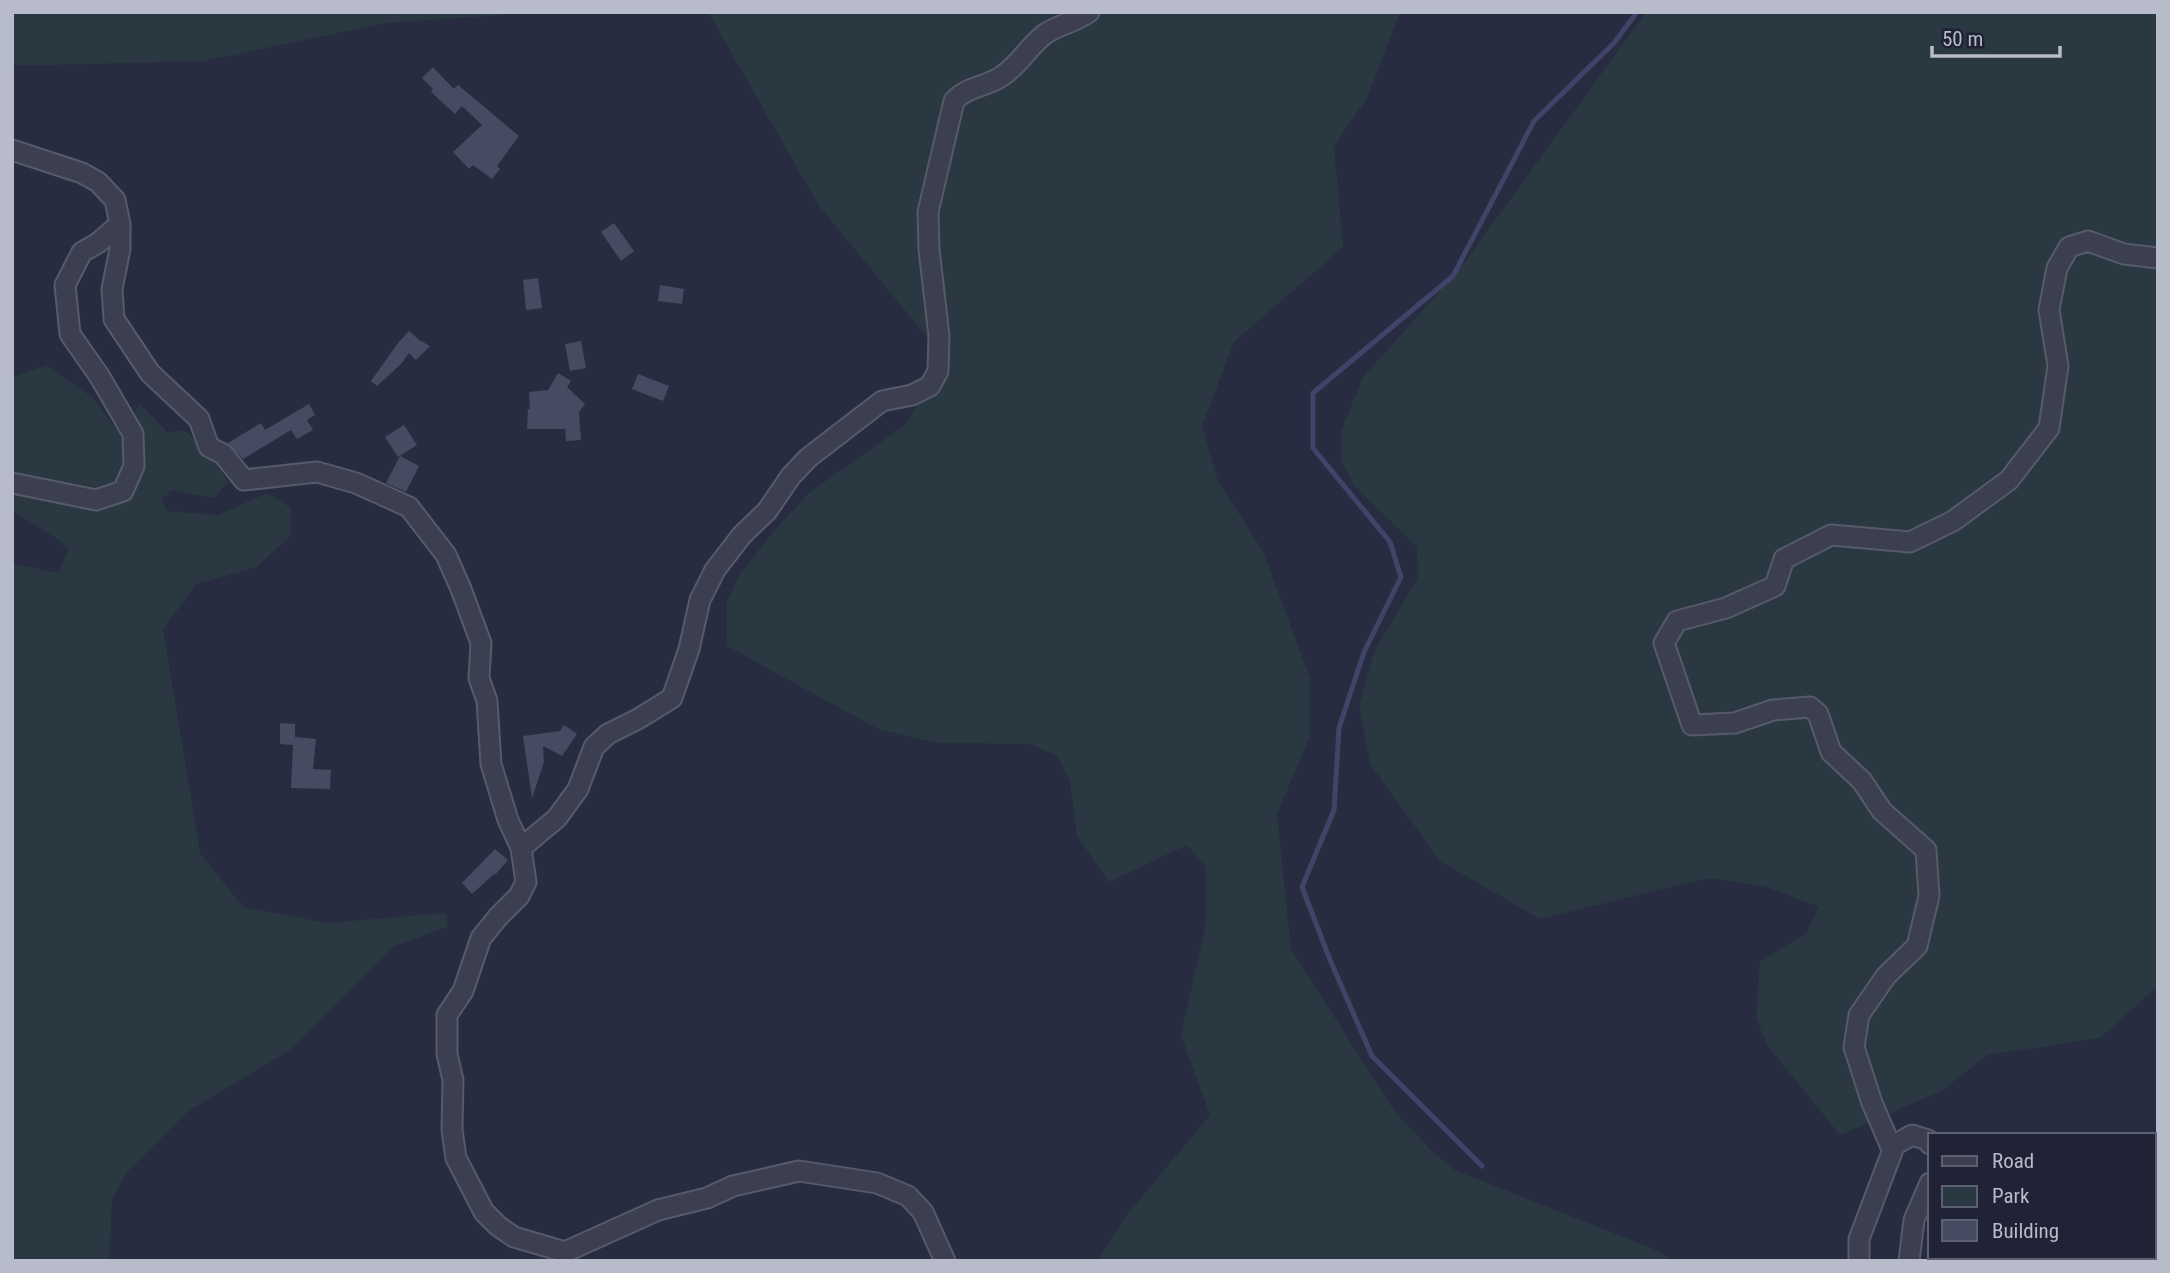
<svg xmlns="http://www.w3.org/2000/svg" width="2170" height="1273" font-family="'Roboto Condensed',sans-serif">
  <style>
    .green { fill: #2a3841 }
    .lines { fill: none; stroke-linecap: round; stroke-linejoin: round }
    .stream { stroke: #3f4568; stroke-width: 5 }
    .building { fill: #474b62 }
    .minor-casing { stroke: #565a6a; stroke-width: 23 }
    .minor { stroke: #3c3f50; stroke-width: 19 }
  </style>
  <rect width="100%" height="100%" fill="#282c40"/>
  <g class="green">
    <path d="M12,12H512L502,15L386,23L204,61L12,66Z"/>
    <path d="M708,12H1400L1367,98L1334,146L1343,247L1234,342L1202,426L1218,481L1263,551L1310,678V736L1277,814L1291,949L1395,1112L1433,1152L1455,1170L1661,1252L1669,1261H1097L1126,1216L1210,1115L1181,1035L1206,923V867L1187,845L1109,882L1077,836L1070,781L1057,756L1030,744L937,743L878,729L727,646V602L738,577L772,533L810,492L905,425L930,386L949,364L819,206Z"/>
    <path d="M1646,12H2158V986L2100,1038L1987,1055L1943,1090L1840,1135L1767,1045L1756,1018L1760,962L1806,933L1819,907L1764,886L1708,878L1540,919L1440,861L1370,764L1359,706L1374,652L1418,577L1417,547L1355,487L1341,460V431L1363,377L1459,270Z"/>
    <path d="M47,365L93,398L134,452L145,443L132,417L140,404L167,432L184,430L206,448L228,482L214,498L172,490L162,499L167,511L218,515L267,493L291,508V535L257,567L197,584L163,629L200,853L243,907L327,923L446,913L448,927L394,946L292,1049L188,1111L126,1173L112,1200L109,1261H12V563L58,573L69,549L59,540L12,511V377Z"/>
  </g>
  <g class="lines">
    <path class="stream" d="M1482,1166L1372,1056L1330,960L1302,887L1334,810L1339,728L1364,652L1401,577L1390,542L1313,448V393L1453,276L1534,121L1614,43L1637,12"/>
  </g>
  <g class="building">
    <path d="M433,67L454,89L458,85L519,136L497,166L500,169L492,179L473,165L469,169L453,152L482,125L462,106L455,114L431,92L433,89L422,78Z"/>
    <path d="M614,223L634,251L621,261L601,232Z"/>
    <path d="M538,278L542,308L526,310L523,280Z"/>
    <path d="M660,285L684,289L682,304L658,301Z"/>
    <path d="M409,331L419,340L430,346L416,360L409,353L401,364L377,386L371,381L398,343Z"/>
    <path d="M581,341L586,368L570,371L565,344Z"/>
    <path d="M558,373L571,381L567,387L585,404L579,412L581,440L566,441L565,429H527L528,409H530L529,392L548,390Z"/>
    <path d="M638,374L669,386L663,401L632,389Z"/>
    <path d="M309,404L315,415L307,420L313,430L297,439L291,430L243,459L228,443L261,423L265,430Z"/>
    <path d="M404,425L417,445L398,457L385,437Z"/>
    <path d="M400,456L419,466L406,492L386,483Z"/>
    <path d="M280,723L295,724V737L316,739L313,769L331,770L330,789L291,788L293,745L280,744Z"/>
    <path d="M564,725L577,734L562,756L543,746L544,762L532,798L523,736L560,731Z"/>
    <path d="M495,849L508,860L495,875L494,874L472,894L462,883Z"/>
  </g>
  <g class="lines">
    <g class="minor-casing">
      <g id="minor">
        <path d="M12,150L82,173L98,182L115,200L120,224V249L112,289L114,319L150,373L199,419L209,447L223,454L244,480L317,472L356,483L409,507L446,555L461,589L481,643L479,678L487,701L491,764L508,820L521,848L526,882L519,896L498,917L481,938L463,991L447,1015V1054L453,1080L452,1130L456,1158L484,1212L498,1226L514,1237L565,1252L658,1210L707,1198L733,1186L799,1171L877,1183L908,1196L923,1212L945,1261"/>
        <path d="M12,483L96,500L123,491L134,466L133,434L100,377L70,334L65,285L82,252L98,243L120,224"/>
        <path d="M521,848L557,818L578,789L594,747L608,734L638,719L672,698L689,649L700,600L715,570L742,535L767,511L791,476L808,458L882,401L912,395L930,386L938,371L939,336L929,249L928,212L954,101C967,86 987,87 1002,76C1019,65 1029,46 1045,34C1060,24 1076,22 1089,12"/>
        <path d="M1891,1147L1872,1103L1854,1047L1859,1015L1886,976L1917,946L1929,896L1926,850L1882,811L1862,781L1831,752L1818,714L1810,707L1773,710L1735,723L1692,725L1664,643L1677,621L1726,608L1775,586L1784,559L1831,535L1910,542L1953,521L2009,480L2049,428L2058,366L2049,310L2057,268L2069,247L2088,241L2124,254L2158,258"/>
        <path d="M1859,1261V1239L1892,1152L1891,1147L1912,1135L1928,1140L1930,1144"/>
        <path d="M1909,1261L1914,1220L1930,1183"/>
      </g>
    </g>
    <use href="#minor" class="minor"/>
  </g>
  <rect width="2170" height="1273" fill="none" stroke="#b8bbca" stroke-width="28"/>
  <rect x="1928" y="1133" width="228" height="126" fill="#202335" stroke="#5d6071" stroke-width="2"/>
  <rect x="1942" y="1156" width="35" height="10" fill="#3c3f50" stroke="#5d6071" stroke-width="2"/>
  <text x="1992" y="1168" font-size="21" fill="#b8bbca">Road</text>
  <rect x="1942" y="1186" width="35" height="21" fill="#2a3841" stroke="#5d6071" stroke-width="2"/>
  <text x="1992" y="1203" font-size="21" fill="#b8bbca">Park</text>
  <rect x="1942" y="1220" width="35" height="21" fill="#474b62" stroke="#5d6071" stroke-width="2"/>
  <text x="1992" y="1238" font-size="21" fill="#b8bbca">Building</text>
  <path d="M1932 46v10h128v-10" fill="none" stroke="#b8bbca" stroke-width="3.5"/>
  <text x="1942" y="46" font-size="21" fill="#b8bbca" stroke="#202335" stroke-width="5" paint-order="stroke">50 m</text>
</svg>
